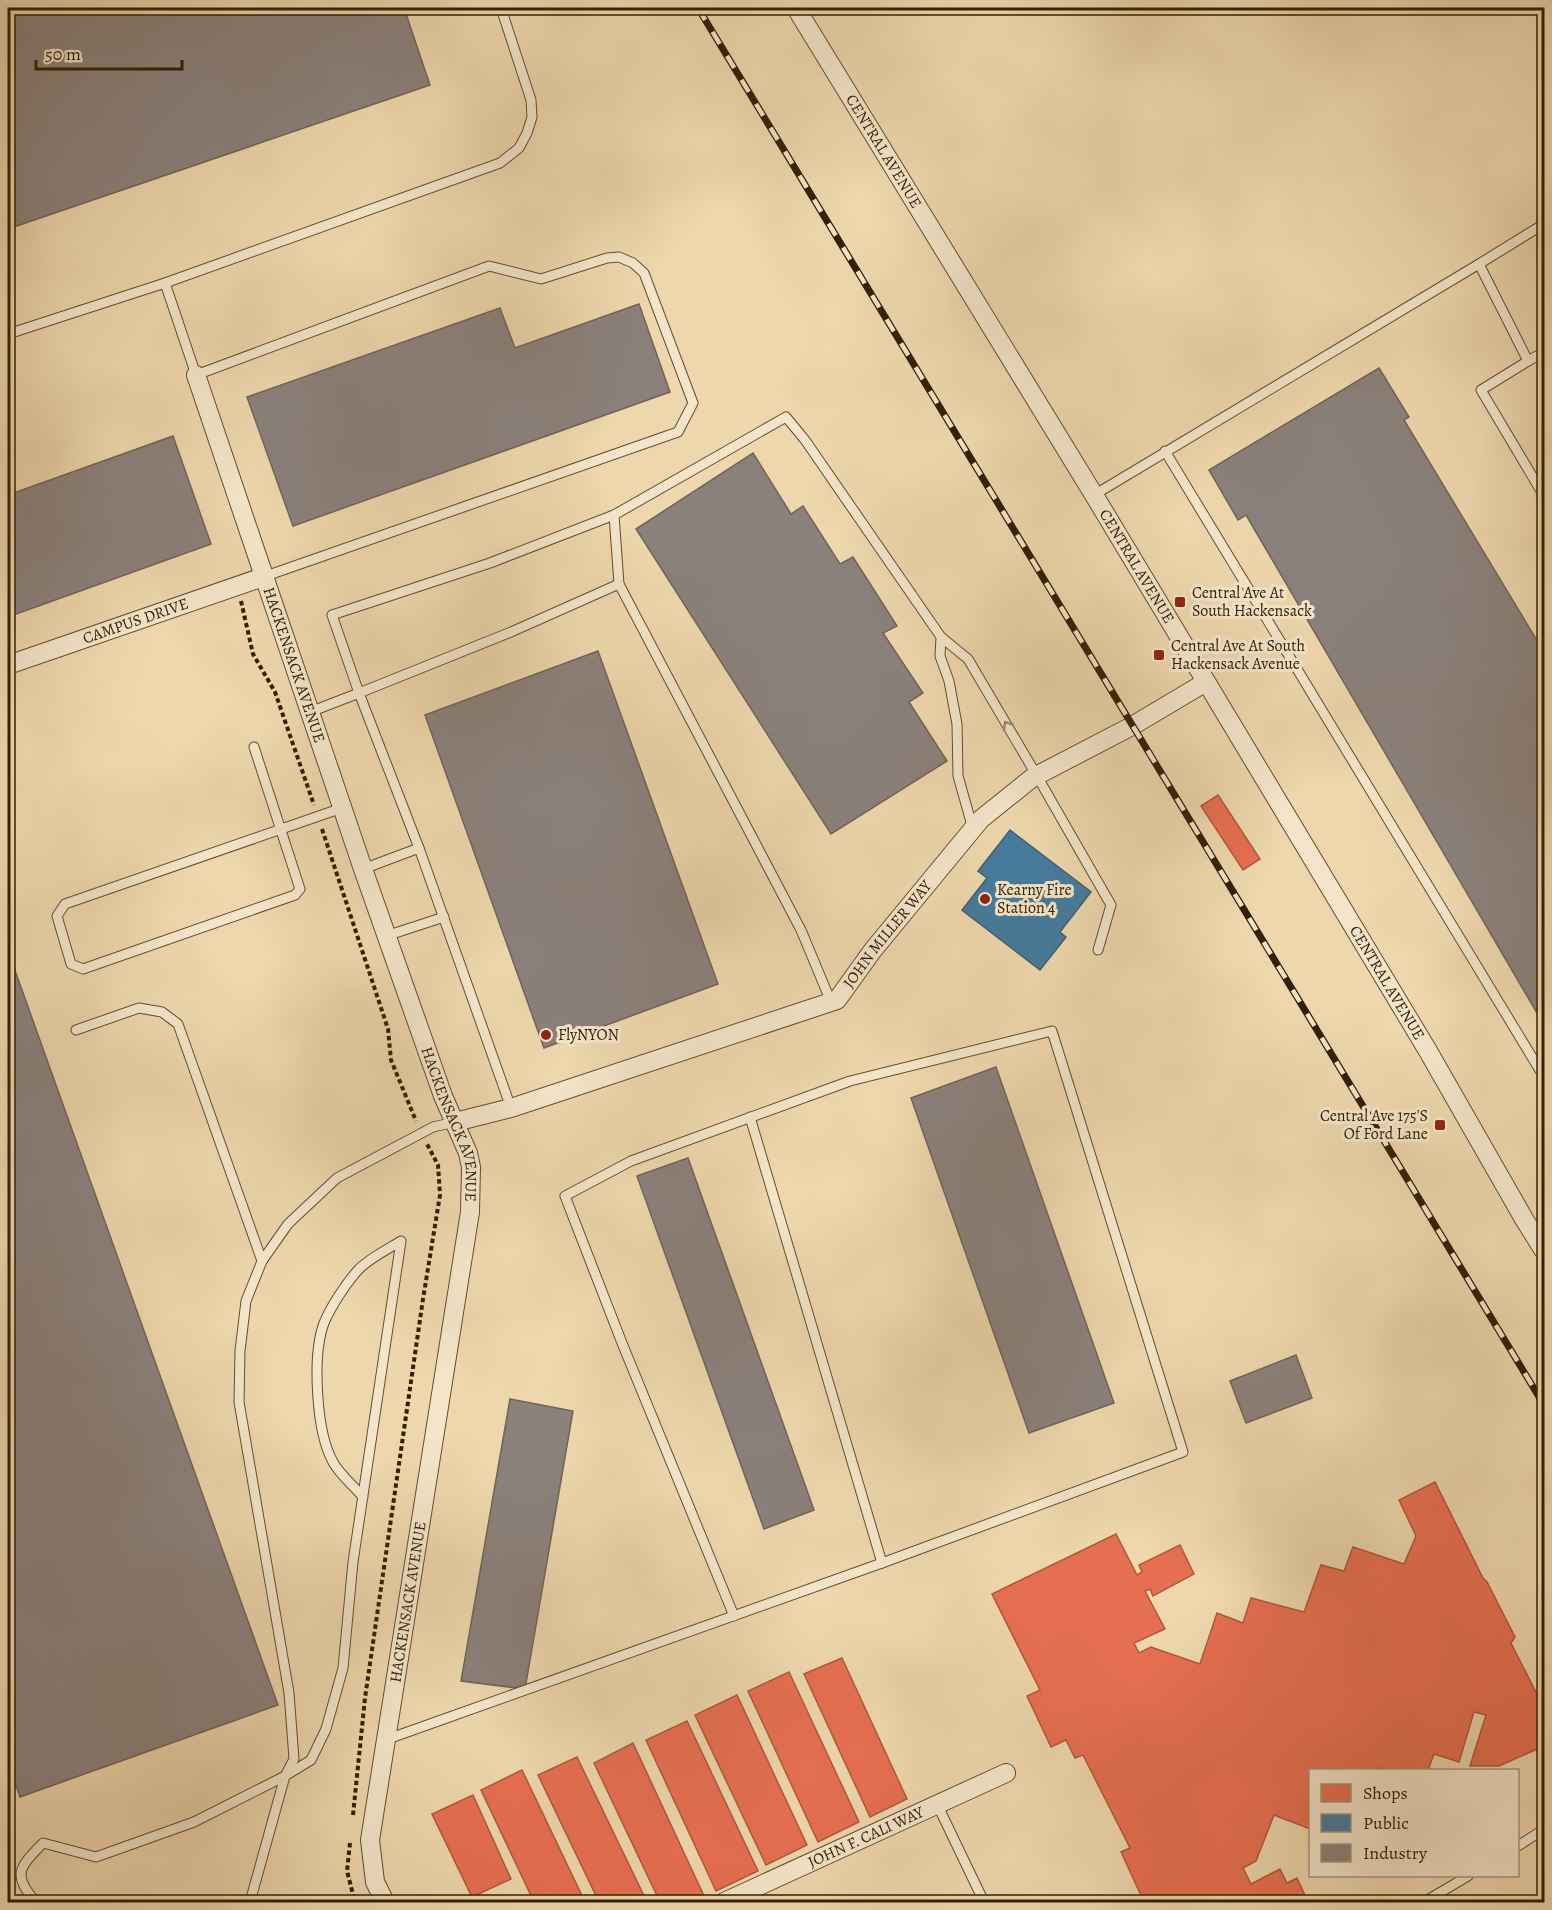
<svg xmlns="http://www.w3.org/2000/svg" width="1552" height="1910" font-family="Alegreya,serif">
  <style>
    .shops { fill: #e76f51; stroke: #b1573a; stroke-width: 1.5 }
    .public { fill: #457b9d; stroke: #3f606f; stroke-width: 1.5 }
    .industry { fill: #8a817c; stroke: #706458; stroke-width: 1.5 }
    .lines { fill: none; stroke-linecap: round; stroke-linejoin: round }
    .service-casing { stroke: #614e2e; stroke-width: 11 }
    .minor-casing { stroke: #614e2e; stroke-width: 20 }
    .path { stroke: #322003; stroke-width: 4; stroke-dasharray: 4.5 3; stroke-linecap: butt }
    .service { stroke: #f4e5ca; stroke-width: 9 }
    .minor { stroke: #f4e5ca; stroke-width: 18 }
    .rail-casing { stroke: #322003; stroke-width: 7 }
    .rail { stroke: #f4e5ca; stroke-width: 4.5; stroke-dasharray: 14; stroke-linecap: butt }
    .oneway { stroke: #9d8c70 }
    .poi-dot { fill: #8f2418; stroke: #f4e5ca; stroke-width: 2 }
    .labels { text-anchor: middle; dominant-baseline: central; stroke-width: 6; stroke-linejoin: round; paint-order: stroke }
    .street-label { font-size: 16px; fill: #322003; stroke: #f4e5ca }
    .poi-label { font-size: 16px; fill: #322003; stroke: #f4e5ca; text-anchor: start }
  </style>
  <rect width="100%" height="100%" fill="#eed7ad"/>
  <filter id="stains"><feTurbulence type="fractalNoise" baseFrequency=".00333" numOctaves="4"/><feColorMatrix values="0 0 0 0 .2 0 0 0 0 .09 0 0 0 0 .02 0 0 0 .5 -.17"/></filter>
  <radialGradient id="worn" r=".72"><stop offset=".6" stop-color="#630" stop-opacity="0"/><stop offset="1" stop-color="#630" stop-opacity=".3"/></radialGradient>
  <g class="shops">
    <path d="M1218,795L1260,859L1243,870L1201,806Z"/>
    <path d="M1435,1482L1483,1578L1487,1582L1515,1637L1511,1643L1544,1708V1746L1499,1766H1470L1486,1715L1474,1712L1459,1762L1434,1754L1428,1770H1390L1379,1768L1378,1770H1310V1829L1274,1815L1256,1861L1243,1868L1251,1884L1280,1869L1287,1883L1297,1878L1308,1902H1144L1121,1852L1130,1848L1083,1755L1075,1758L1066,1740L1051,1747L1027,1696L1040,1690L992,1594L1116,1534L1137,1575L1142,1572L1139,1565L1180,1545L1194,1574L1153,1596L1150,1589L1145,1591L1165,1629L1134,1643L1139,1653L1151,1647L1200,1664L1217,1613L1243,1623L1251,1598L1304,1612L1321,1565L1344,1571L1353,1547L1404,1564L1416,1536L1399,1500Z"/>
    <path d="M842,1658L907,1799L870,1817L804,1674Z"/>
    <path d="M789,1672L859,1822L818,1842L748,1691Z"/>
    <path d="M737,1695L807,1845L766,1865L695,1715Z"/>
    <path d="M687,1721L758,1871L716,1891L646,1740Z"/>
    <path d="M633,1743L704,1896L691,1902H660L594,1763Z"/>
    <path d="M577,1757L647,1902H599L538,1775Z"/>
    <path d="M522,1770L585,1902H534L481,1790Z"/>
    <path d="M473,1795L511,1879L472,1897L432,1814Z"/>
  </g>
  <path class="public" d="M1010,830L1091,892L1060,932L1066,937L1040,970L962,910L987,878L978,871Z"/>
  <g class="industry">
    <path d="M8,8H404L430,85L8,229Z"/>
    <path d="M639,304L670,392L293,526L247,397L500,308L515,348Z"/>
    <path d="M1379,368L1409,417L1404,420L1544,652V1025L1246,515L1238,520L1209,470Z"/>
    <path d="M173,436L211,544L8,617V495Z"/>
    <path d="M753,453L791,514L803,506L840,564L853,557L897,626L883,633L923,693L909,702L947,761L831,834L636,529Z"/>
    <path d="M598,651L718,984L544,1048L425,715Z"/>
    <path d="M8,951L278,1705L20,1797L8,1762Z"/>
    <path d="M996,1067L1114,1403L1029,1433L911,1098Z"/>
    <path d="M688,1158L814,1510L764,1529L637,1176Z"/>
    <path d="M1296,1355L1312,1398L1246,1423L1230,1381Z"/>
    <path d="M510,1399L573,1411L525,1689L461,1681Z"/>
  </g>
  <g class="lines">
    <g class="service-casing">
      <g id="service">
        <path d="M1479,264L1544,224"/>
        <path d="M165,283L500,163L519,148L527,133L532,117L531,100L501,8"/>
        <path d="M8,334L165,283L196,375L489,266L541,279L607,258L619,257L633,263L644,273L693,403L678,432L263,577"/>
        <path d="M1528,361L1544,352"/>
        <path d="M1165,451L1544,1077"/>
        <path d="M1094,495L1479,264L1528,361L1481,390L1544,496"/>
        <path d="M614,515L490,563L332,615L359,693L511,632L619,584"/>
        <path d="M941,637L968,659L1037,776L1111,905L1098,950"/>
        <path d="M310,712L359,693L419,848L511,1108"/>
        <path d="M254,747L300,889L295,895L83,969L71,964L57,916L65,904L342,808"/>
        <path d="M363,869L419,848"/>
        <path d="M386,936L444,917"/>
        <path d="M831,1002L801,930L619,584L614,515L786,417L805,440L941,637L940,656L949,681L957,724L958,776L973,829"/>
        <path d="M76,1030L139,1008L162,1012L178,1024L262,1261"/>
        <path d="M734,1616L622,1343L565,1196L631,1161L850,1081L1052,1031L1183,1452L882,1563L750,1117"/>
        <path d="M385,1740L882,1563"/>
        <path d="M937,1804L984,1902"/>
        <path d="M1518,1846L1538,1833H1544"/>
        <path d="M36,1902C11,1874 20,1867 43,1843L96,1857L194,1822L285,1776L294,1759L289,1693L239,1402L240,1351L246,1301L262,1261L288,1224L337,1178L433,1127L455,1122"/>
        <path d="M250,1902L285,1776L311,1760L326,1729L343,1668L353,1562L401,1241C388,1249 370,1258 359,1269C347,1282 331,1306 324,1323C312,1355 316,1432 333,1462C340,1475 354,1486 363,1497"/>
        <path d="M1424,1902L1468,1876"/>
      </g>
    </g>
    <g class="minor-casing">
      <g id="minor">
        <path id="s1" d="M796,8L1094,495L1428,1051L1524,1219L1544,1251"/>
        <path id="s2" d="M196,375L363,869L443,1096L468,1153L471,1167L470,1212L370,1840L375,1882L385,1902"/>
        <path id="s3" d="M8,665L263,577"/>
        <path id="s4" d="M455,1122L511,1108L837,1000L873,950L981,819L1032,778L1132,726L1206,682"/>
        <path id="s5" d="M724,1902L1006,1773"/>
      </g>
    </g>
    <g class="path">
      <path d="M241,601L253,654L275,692L314,805"/>
      <path d="M322,829L388,1029L391,1060L416,1121"/>
      <path d="M353,1815L365,1698L423,1299L440,1195L438,1165L427,1144"/>
      <path d="M350,1843L347,1871L355,1902"/>
    </g>
    <use href="#service" class="service"/>
    <use href="#minor" class="minor"/>
    <g class="rail-casing">
      <path id="rail" d="M698,8L1544,1405"/>
    </g>
    <use href="#rail" class="rail"/>
  </g>
  <defs><path id="oneway-chevron" d="M-2-3.5L2.5 0L-2 3.5" fill="none" stroke-width="1.6" stroke-linecap="round" stroke-linejoin="round" transform="scale(1.5)"/></defs>
  <use class="oneway" href="#oneway-chevron" transform="translate(1007 725) rotate(-121)"/>
  <g class="poi-dot">
    <rect x="1174" y="596" width="12" height="12" rx="3"/>
    <rect x="1153" y="649" width="12" height="12" rx="3"/>
    <circle cx="985" cy="899" r="6"/>
    <circle cx="546" cy="1035" r="6"/>
    <rect x="1434" y="1119" width="12" height="12" rx="3"/>
  </g>
  <g class="labels">
    <g class="street-label">
      <text stroke="none"><textPath href="#s1" startOffset="168">CENTRAL AVENUE</textPath></text>
      <text stroke="none"><textPath href="#s1" startOffset="654">CENTRAL AVENUE</textPath></text>
      <text stroke="none"><textPath href="#s3" startOffset="135">CAMPUS DRIVE</textPath></text>
      <text stroke="none"><textPath href="#s2" startOffset="306">HACKENSACK AVENUE</textPath></text>
      <text stroke="none"><textPath href="#s4" startOffset="484">JOHN MILLER WAY</textPath></text>
      <text stroke="none"><textPath href="#s1" startOffset="1140">CENTRAL AVENUE</textPath></text>
      <text stroke="none"><textPath href="#s2" startOffset="792">HACKENSACK AVENUE</textPath></text>
      <text transform="translate(408 1602) rotate(-81)">HACKENSACK AVENUE</text>
      <text stroke="none"><textPath href="#s5" startOffset="156">JOHN F. CALI WAY</textPath></text>
    </g>
    <g class="poi-label">
      <text x="1192" y="593">Central Ave At<tspan x="1192" dy="18">South Hackensack</tspan></text>
      <text x="1171" y="646">Central Ave At South<tspan x="1171" dy="18">Hackensack Avenue</tspan></text>
      <text x="997" y="890">Kearny Fire<tspan x="997" dy="18">Station 4</tspan></text>
      <text x="558" y="1035">FlyNYON</text>
      <text x="1428" y="1116" text-anchor="end">Central Ave 175'S<tspan x="1428" dy="18">Of Ford Lane</tspan></text>
    </g>
  </g>
  <rect width="1552" height="1910" fill="none" stroke="#eed7ad" stroke-width="30"/>
  <rect x="9" y="9" width="1534" height="1892" fill="none" stroke="#322003" stroke-width="3"/>
  <rect x="15" y="15" width="1522" height="1880" fill="none" stroke="#322003" stroke-width="1.5"/>
  <rect x="1309" y="1769" width="210" height="108" fill="#f4e5ca" stroke="#a6967a" stroke-width="1.5"/>
  <rect x="1321" y="1784" width="30" height="18" fill="#e76f51" stroke="#a6967a" stroke-width="1.5"/>
  <text x="1363" y="1799" font-size="18" fill="#322003">Shops</text>
  <rect x="1321" y="1814" width="30" height="18" fill="#457b9d" stroke="#a6967a" stroke-width="1.5"/>
  <text x="1363" y="1829" font-size="18" fill="#322003">Public</text>
  <rect x="1321" y="1844" width="30" height="18" fill="#8a817c" stroke="#a6967a" stroke-width="1.5"/>
  <text x="1363" y="1859" font-size="18" fill="#322003">Industry</text>
  <path d="M36 60v9h146v-9" fill="none" stroke="#322003" stroke-width="3"/>
  <text x="45" y="60" font-size="18" fill="#322003" stroke="#f4e5ca" stroke-width="4.5" paint-order="stroke">50 m</text>
  <rect width="100%" height="100%" filter="url(#stains)"/>
  <rect width="100%" height="100%" fill="url(#worn)"/>
</svg>
